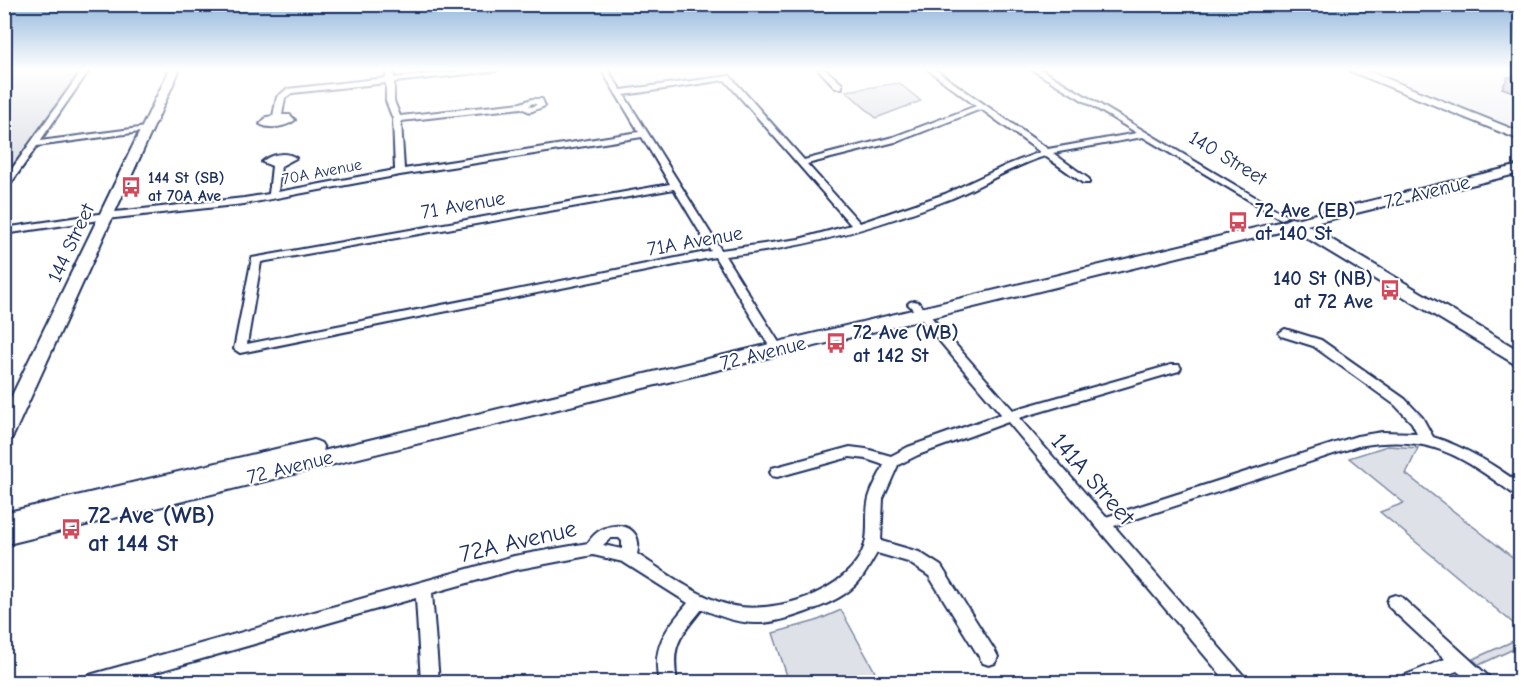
<svg xmlns="http://www.w3.org/2000/svg" width="1525" height="687" font-family="'Comic Neue',sans-serif">
  <style>
    .built { fill: #eff0f4 }
    .green { fill: #dee1e7; stroke: #7c88a2; stroke-width: 1.5 }
    .lines { fill: none; stroke-linecap: round; stroke-linejoin: round }
    .minor-casing { stroke: #1b2f5e; stroke-width: 4 }
    .secondary-casing { stroke: #1b2f5e; stroke-width: 4 }
    .minor { fill: #fff; fill-rule: evenodd }
    .secondary { fill: #fff; fill-rule: evenodd }
    .wall { fill: #aeb1bb; stroke: #1b2f5e; stroke-width: 1.5 }
    .building { fill: #caceda; stroke: #1b2f5e; stroke-width: 1.5 }
    .labels { text-anchor: middle; dominant-baseline: central; stroke-width: 4.5; stroke-linejoin: round; paint-order: stroke }
    .far-street-label { font-size: 16px; fill: #1b2f5e; stroke: #fff }
    .far-poi-label { font-size: 16px; font-weight: bold; fill: #1b2f5e; stroke: #fff; text-anchor: start }
    .street-label { font-size: 20px; fill: #1b2f5e; stroke: #fff }
    .poi-label { font-size: 20px; font-weight: bold; fill: #1b2f5e; stroke: #fff; text-anchor: start }
    .near-street-label { font-size: 24px; fill: #1b2f5e; stroke: #fff }
    .near-poi-label { font-size: 24px; font-weight: bold; fill: #1b2f5e; stroke: #fff; text-anchor: start }
  </style>
  <rect width="100%" height="100%" fill="#fff"/>
  <filter id="ink" filterUnits="userSpaceOnUse"><feTurbulence type="fractalNoise" baseFrequency=".0167" numOctaves="2"/><feDisplacementMap in="SourceGraphic" scale="12" xChannelSelector="R" yChannelSelector="G"/><feConvolveMatrix kernelMatrix="1 2 1 2 8 2 1 2 1" color-interpolation-filters="sRGB"/></filter>
  <g filter="url(#ink)">
    <g class="built">
      <path d="M615,69H769L628,88Z"/>
      <path d="M1366,69H1520V130Z"/>
    </g>
    <g class="green">
      <path d="M5,69H82L5,178L4,69Z"/>
      <path d="M899,83L921,101L876,118L846,91Z"/>
      <path d="M1387,446L1418,448L1406,474L1520,563V629L1380,512L1404,503L1349,458Z"/>
      <path d="M841,610L873,668L879,682H789L773,633L816,621Z"/>
      <path d="M1520,638V646L1479,665L1473,659Z"/>
    </g>
    <g class="lines">
      <g class="minor-casing">
        <g id="minor">
          <path d="M83,69H90L40,141L147,127L151,129L147,131L37,146L7,189L4,190V180Z"/>
          <path d="M387,69H393L394,78L478,69H499L495,71L394,82V101L400,116L521,103L532,99H542L545,106L530,112L521,108L401,121L404,169L639,132L601,69H607L621,90L730,76L804,160L893,137L976,106L927,69H934L1048,149L1137,133L1031,69H1040L1287,216L1282,219L1279,218L1143,137L1053,153L1089,179V183H1083L1045,156C1012,166 982,186 950,199C878,227 802,249 725,256L783,349L777,353L771,349L715,257L240,353L234,349L252,258L670,184L642,137L400,175L244,204L106,219L4,234V228L106,213L244,198L269,194L272,166L262,162C271,154 286,151 296,158L281,166L278,192L395,170L393,119L386,101V83L292,93L285,98L282,115H290L295,120C286,127 270,130 260,124L267,117L273,116L277,97L287,89L386,78ZM725,80L851,225L799,239L721,250L624,95ZM533,103L537,105L531,107L529,105ZM981,109L1040,152L1007,165L945,194L860,223L807,164L899,141ZM674,189L711,251L247,344L261,262Z"/>
          <path d="M818,69H825L842,84V88H836Z"/>
          <path d="M914,301L918,302L1013,410L1171,365H1179L1181,368L1179,371L1019,418L1106,517L1357,436L1382,432L1417,433L1412,423L1395,405L1313,346L1281,336L1279,333L1285,329L1321,340L1405,399L1422,417L1433,437C1465,447 1493,464 1520,484V496L1515,495C1458,454 1431,434 1358,446L1114,526L1244,676L1247,682H1227L1008,422L918,455L898,465L883,499L881,541L919,552L941,566L995,651L998,657L995,663L989,665L983,663L929,576L908,562L877,553C869,566 863,580 850,590C832,605 779,624 756,623C737,623 719,616 702,609C679,638 671,645 677,682H659C651,647 666,629 688,603L623,562L593,555L514,570L432,593L439,682H421L416,598L121,682H84L87,676L93,674L514,556L588,543C602,517 646,520 637,554C665,572 696,596 729,605C773,616 851,592 865,544C869,530 865,513 869,498C872,487 879,476 884,465L866,459L850,457L777,477L772,476L770,472L772,468L850,447L866,449L891,456L908,447L1001,414L910,306L908,304L910,302ZM611,538H619L622,541V549L603,545Z"/>
          <path d="M1395,595L1401,597L1488,676L1491,682H1470L1457,671L1429,682H1400L1403,676L1445,659L1389,607L1387,602L1389,597Z"/>
        </g>
      </g>
      <g class="secondary-casing">
        <g id="secondary">
          <path d="M170,69H180L14,434L11,439L4,441V412Z"/>
          <path d="M1349,69H1363L1520,132V140L1350,71Z"/>
          <path d="M1520,165V173L1307,225L1520,351V365L1513,363L1292,229L4,545V513L314,440L321,443L324,448L323,451L1284,221L1291,218L1295,219Z"/>
        </g>
      </g>
      <use href="#minor" class="minor"/>
      <use href="#secondary" class="secondary"/>
    </g>
    <path class="wall" d="M1521,75V95L1502,88L1508,77Z"/>
    <path class="building" d="M1521,75V82L1508,77Z"/>
  </g>
  <linearGradient id="sky" x2="0" y2="1"><stop stop-color="#93b7dc"/><stop offset="0.42" stop-color="#fff"/><stop offset="1" stop-color="#fff" stop-opacity="0"/></linearGradient>
  <rect width="1525" height="165" fill="url(#sky)"/>
  <defs>
    <g id="bus-bare" transform="scale(1.62)"><path d="M-5-6H5V4H4V6H2V4H-2V6H-4V4H-5ZM-3.5-4V0h7V-4ZM-3.5 1.2v1.5H-2V1.2ZM2 1.2v1.5H3.5V1.2Z" fill="#d1495b" stroke="#fff" stroke-width="2.5" paint-order="stroke"/></g>
  </defs>
  <g fill-rule="evenodd">
    <use href="#bus-bare" x="131" y="187"/>
    <use href="#bus-bare" x="1238" y="222"/>
    <use href="#bus-bare" x="1390" y="290"/>
    <use href="#bus-bare" x="836" y="343"/>
    <use href="#bus-bare" x="71" y="529"/>
  </g>
  <g class="labels">
    <g class="far-street-label">
      <text transform="translate(322 172) rotate(-11)">70A Avenue</text>
    </g>
    <g class="far-poi-label">
      <text x="148" y="178">144 St (SB)<tspan x="148" dy="18">at 70A Ave</tspan></text>
    </g>
    <g class="street-label">
      <text transform="translate(1228 158) rotate(31)">140 Street</text>
      <text transform="translate(1427 192) rotate(-14)">72 Avenue</text>
      <text transform="translate(463 205) rotate(-10)">71 Avenue</text>
      <text transform="translate(695 241) rotate(-10)">71A Avenue</text>
      <text transform="translate(71 243) rotate(-65)">144 Street</text>
      <text transform="translate(763 353) rotate(-14)">72 Avenue</text>
      <text transform="translate(290 467) rotate(-14)">72 Avenue</text>
    </g>
    <g class="poi-label">
      <text x="1255" y="210">72 Ave (EB)<tspan x="1255" dy="23">at 140 St</tspan></text>
      <text x="1373" y="278" text-anchor="end">140 St (NB)<tspan x="1373" dy="23">at 72 Ave</tspan></text>
      <text x="853" y="332">72 Ave (WB)<tspan x="853" dy="23">at 142 St</tspan></text>
    </g>
    <g class="near-street-label">
      <text transform="translate(1093 479) rotate(49)">141A Street</text>
      <text transform="translate(518 541) rotate(-13)">72A Avenue</text>
    </g>
    <g class="near-poi-label">
      <text x="88" y="515">72 Ave (WB)<tspan x="88" dy="28">at 144 St</tspan></text>
    </g>
  </g>
  <rect width="1525" height="687" fill="none" stroke="#fff" stroke-width="24"/>
  <rect x="12" y="12" width="1501" height="663" fill="none" stroke="#1b2f5e" stroke-width="2" filter="url(#ink)"/>
</svg>
